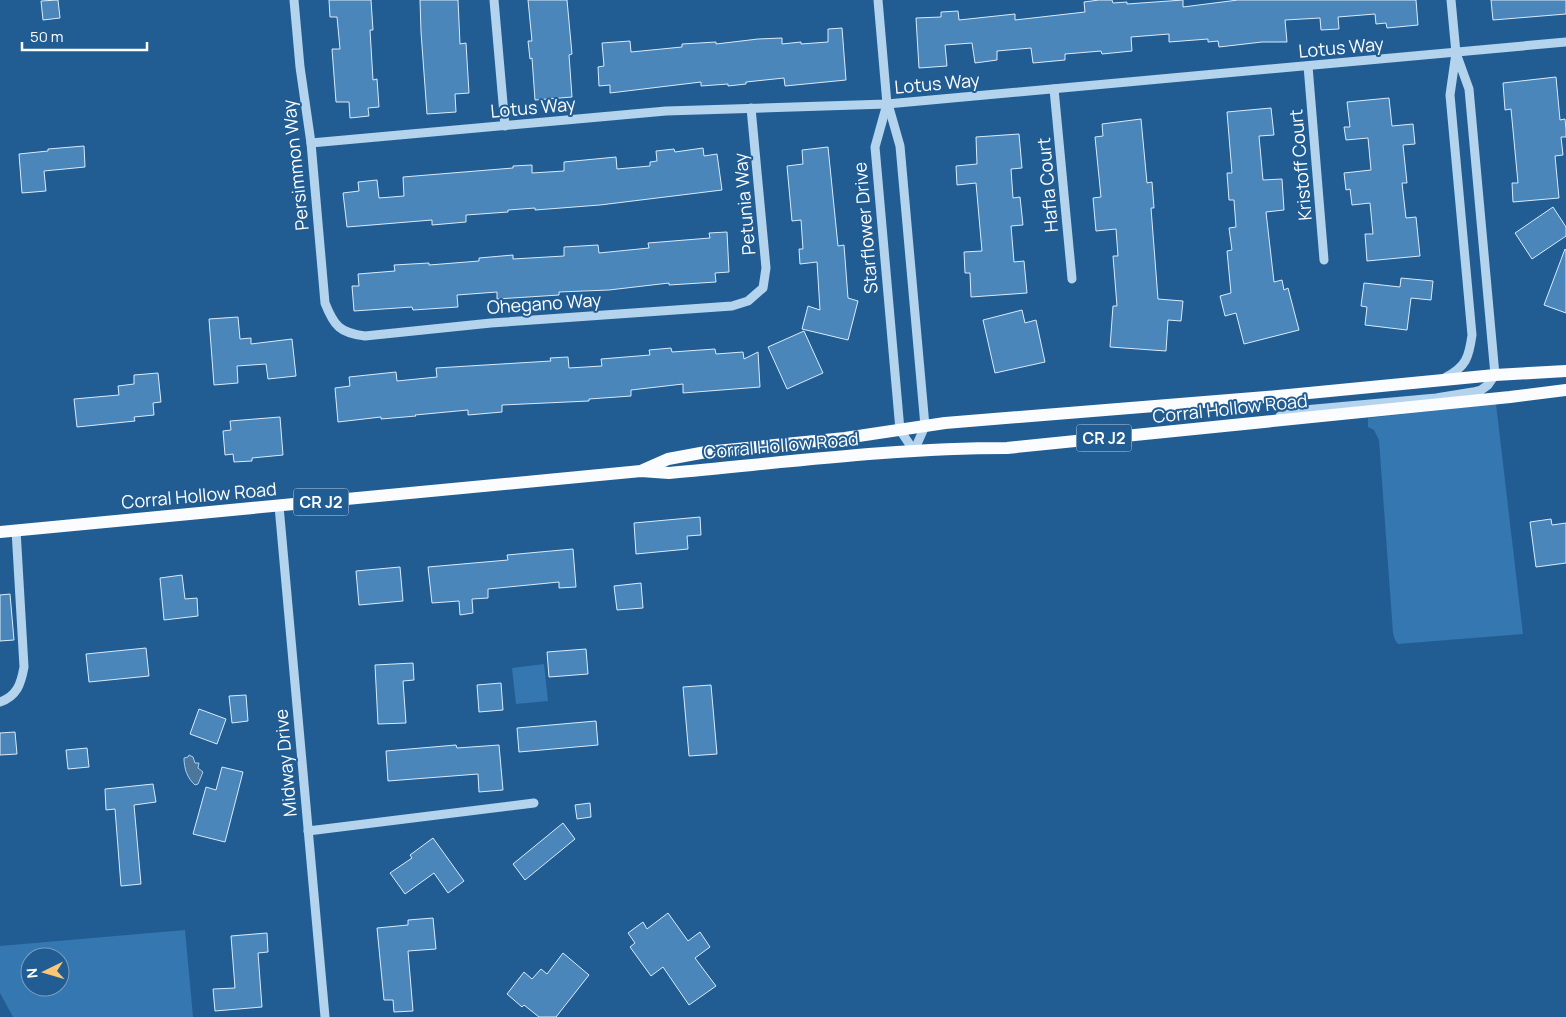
<svg xmlns="http://www.w3.org/2000/svg" width="1566" height="1017" font-family="Manrope,sans-serif">
  <style>
    .green { fill: #3577b0; fill-rule: evenodd }
    .water { fill: #4d769c; stroke: #a7cfee }
    .building { fill: #4a86b9; stroke: #d9ebfa }
    .lines { fill: none; stroke-linecap: round; stroke-linejoin: round }
    .minor { stroke: #b4d3ed; stroke-width: 9 }
    .major { stroke: #fafcff; stroke-width: 12 }
    .labels { text-anchor: middle; dominant-baseline: central; stroke-width: 4; stroke-linejoin: round; paint-order: stroke }
    .shield { fill: #215d93; stroke: #bccedf; stroke-width: 1 }
    .shield-label { font-size: 16px; font-weight: bold; fill: #fff }
    .street-label { font-size: 18px; fill: #fff; stroke: #215d93 }
  </style>
  <rect width="100%" height="100%" fill="#215d93"/>
  <g class="green">
    <path d="M1496,404L1523,634L1398,644L1395,640L1393,633L1379,440L1374,430L1368,427V418Z"/>
    <path d="M544,664L548,701L516,704L512,668Z"/>
    <path d="M185,930L193,1017H13L0,993V946ZM30,957H60V987H30Z"/>
  </g>
  <path class="water" d="M189,755L193,757L195,763H199L198,768L203,772L198,784L195,785C187,778 184,768 184,758L188,757Z"/>
  <g class="building">
    <path d="M58,0L60,18L43,20L41,1Z"/>
    <path d="M329,0H371L373,30H370L373,80L377,79L379,107L368,108L369,116L350,118L349,102H336L332,49H340L337,17H330Z"/>
    <path d="M420,0H458L460,44L466,43L469,93L455,94L456,112L427,114L421,32Z"/>
    <path d="M528,0H567L572,54L569,55L572,97L535,100L532,58L530,59L528,41H532Z"/>
    <path d="M1099,0H1112L1113,3L1127,2V4L1183,0V7L1238,0H1416L1418,25L1387,28L1386,23L1376,24L1375,14L1338,17L1339,29L1321,30L1320,18L1285,20L1287,42H1262L1219,47L1218,41L1208,42V39L1169,42V34L1131,37L1132,51L1102,54L1101,51L1065,54V60L1033,63L1031,48L997,51V60L975,63L972,43L945,45L947,66L919,68L916,18L941,17V12L958,11L959,20L1015,14V20L1085,12L1084,2Z"/>
    <path d="M1491,0H1566V14L1493,20Z"/>
    <path d="M842,28L846,80L785,86L784,78L746,82V84L728,86V84L701,86V82L610,93V85L599,86L598,67L604,66L602,43L630,41L631,52L682,47V44L716,42V44L758,39L782,38V44L801,42V44L828,42V29Z"/>
    <path d="M1556,77L1560,120L1565,119L1566,130V137H1561L1563,155L1555,156L1559,198L1513,202L1512,183H1518L1511,109L1505,110L1503,83Z"/>
    <path d="M1389,98L1392,126L1413,124L1415,144L1403,145L1407,183H1402L1406,218L1416,217L1420,256L1367,261L1365,234H1373L1370,203L1352,205L1350,189L1346,190L1344,173L1371,170L1368,138L1346,140L1344,127H1350L1347,102Z"/>
    <path d="M1271,108L1274,135L1259,136L1263,180L1282,179L1284,210L1266,212L1274,282L1282,280L1284,290L1288,288L1299,330L1244,344L1236,313L1225,316L1220,296L1231,293L1227,251L1232,250L1229,228L1236,227L1234,200H1229L1227,173H1232L1227,112Z"/>
    <path d="M1141,119L1147,183L1152,182L1154,208H1151L1158,299L1183,301L1181,321L1168,320L1166,351L1110,347L1113,306H1117L1113,256H1118L1116,229L1096,231L1093,198L1101,197L1095,137L1103,136L1102,124Z"/>
    <path d="M1019,134L1022,168L1011,169L1013,198L1020,197L1023,225L1011,226L1014,262L1024,261L1027,293L971,297L970,273H965L964,252L982,251L976,183L957,185L956,166L977,164L976,137Z"/>
    <path d="M84,146L85,167L44,171L46,191L22,193L19,154L48,151V149Z"/>
    <path d="M828,147L838,246L844,245L848,298L858,301L848,340L802,329L808,306L820,310L817,262L800,264L799,249H803L801,220L792,221L787,166L803,164L802,150Z"/>
    <path d="M703,148L704,156L717,154L722,190L600,205L535,210V208L508,210V212L466,215V222L432,225V220L347,227L343,193L359,191L358,182L377,180L379,198L404,196L403,177L513,168V166L532,165V173L564,171V162L616,157L617,169L650,166V162L657,161L656,151L674,149L675,152Z"/>
    <path d="M1553,207L1566,227V236L1532,259L1515,233Z"/>
    <path d="M727,232L729,272L715,273L716,282L669,285V283L609,290L559,292V295L497,299V292L457,295L458,307L413,310L412,307L354,311L352,286H359L358,274L395,271L394,265L429,263V265L479,261V258L513,255V259L564,256V247L598,245L599,253L649,248L648,243L710,238L709,233Z"/>
    <path d="M1565,249L1566,250V313L1544,305Z"/>
    <path d="M1401,278L1433,281L1431,300L1411,298L1407,330L1365,325L1367,307L1361,306L1364,283L1400,287Z"/>
    <path d="M1022,310L1025,323L1036,320L1045,362L995,373L983,320Z"/>
    <path d="M238,317L240,339L251,338V344L292,339L296,376L268,379L266,364L237,366L238,383L214,385L209,319Z"/>
    <path d="M804,331L823,373L787,389L768,347Z"/>
    <path d="M671,348L672,352L715,349L716,354L743,352L744,359L758,352L760,387L683,393V384L631,390V396L589,399V401L502,405V412L468,415V410L415,415L416,416L381,419V417L338,422L335,388L350,386L349,377L396,372L397,381L437,377L436,368L551,361L550,358L568,357L569,368L602,366L601,359L650,355L649,350Z"/>
    <path d="M158,373L161,402L153,403L154,415L134,417L135,421L77,427L74,399L119,395L118,386L134,384V375Z"/>
    <path d="M280,417L283,455L252,458V461L234,462L233,454L225,455L223,431L231,430L230,421Z"/>
    <path d="M700,517L701,535L687,536L688,549L636,554L634,523Z"/>
    <path d="M1551,519L1552,525L1566,523V563L1536,567L1530,522Z"/>
    <path d="M573,549L576,587L559,588V582L488,589V598L472,599L473,613L460,615L459,601L432,603L428,567L508,560L507,555Z"/>
    <path d="M400,567L403,601L359,605L356,571Z"/>
    <path d="M182,575L185,599L197,598L198,616L164,620L160,578Z"/>
    <path d="M641,583L643,608L617,610L614,586Z"/>
    <path d="M10,594L14,640L0,641V595Z"/>
    <path d="M146,648L149,676L89,682L86,654Z"/>
    <path d="M586,649L588,674L549,677L547,652Z"/>
    <path d="M413,663L414,680L403,681L406,723L378,724L375,665Z"/>
    <path d="M501,683L503,710L479,712L477,685Z"/>
    <path d="M711,685L717,754L689,756L683,687Z"/>
    <path d="M246,695L248,721L232,723L229,696Z"/>
    <path d="M199,709L226,719L217,744L190,734Z"/>
    <path d="M596,721L598,745L519,752L517,728Z"/>
    <path d="M15,732L17,754L0,755V733Z"/>
    <path d="M456,745L457,748L499,745L503,790L479,792L478,774L388,781L386,751Z"/>
    <path d="M87,748L89,767L68,769L66,750Z"/>
    <path d="M222,767L243,772L225,842L193,834L206,787L216,790Z"/>
    <path d="M153,784L156,802L134,805L141,884L121,886L115,809L106,810L105,789Z"/>
    <path d="M590,803L591,817L577,819L575,805Z"/>
    <path d="M563,823L575,839L525,880L513,864Z"/>
    <path d="M433,838L464,881L448,893L434,873L405,894L390,873L412,858L410,855Z"/>
    <path d="M668,913L688,941L700,932L710,947L695,958L716,986L689,1005L663,967L651,976L630,947L635,943L628,933L643,922L647,929Z"/>
    <path d="M433,918L436,949L408,951L413,1011L394,1012L393,1000H384L377,928L408,925V920Z"/>
    <path d="M267,933L268,952L258,953L262,1007L215,1011L213,989L235,988L231,936Z"/>
    <path d="M563,953L589,975L556,1017H539L524,1005L522,1007L507,994L524,972L532,979L541,969L547,974Z"/>
  </g>
  <g class="lines">
    <g class="minor">
      <path d="M294,0L300,67L311,143L325,303C334,326 340,333 365,336L491,323L732,306L748,301L763,288L766,268L751,108"/>
      <path d="M494,0L505,126"/>
      <path d="M878,0L887,104L875,147L900,430L914,451"/>
      <path d="M1308,66L1324,260"/>
      <path d="M1054,89L1072,279"/>
      <path d="M888,104L900,146L925,426L914,451"/>
      <path d="M311,143L666,111L887,104L1566,42"/>
      <path d="M1446,377C1466,367 1469,357 1472,335L1450,95L1456,53L1451,0"/>
      <path d="M1280,416L1304,410L1436,398L1473,392L1481,390L1488,385L1495,375L1469,89L1456,53"/>
      <path d="M279,506L325,1017"/>
      <path d="M0,702C17,696 21,684 24,667L16,530"/>
      <path d="M308,831L534,803"/>
    </g>
    <g class="major">
      <path d="M643,470L668,459L706,452L845,438L945,423L1278,396L1495,375L1566,371"/>
      <path d="M0,532L641,471L669,473C781,463 894,448 1007,448L1510,397L1566,390"/>
    </g>
  </g>
  <g class="labels">
    <g class="shield">
      <rect x="1076.5" y="424.5" width="55" height="27" rx="4"/>
      <rect x="293.5" y="488.5" width="55" height="27" rx="4"/>
    </g>
    <g class="shield-label">
      <text x="1104" y="438">CR J2</text>
      <text x="321" y="502">CR J2</text>
    </g>
    <g class="street-label">
      <text transform="translate(1341 47) rotate(-5)">Lotus Way</text>
      <text transform="translate(937 83) rotate(-5)">Lotus Way</text>
      <text transform="translate(533 107) rotate(-5)">Lotus Way</text>
      <text transform="translate(295 165) rotate(-96)">Persimmon Way</text>
      <text transform="translate(1300 165) rotate(-95)">Kristoff Court</text>
      <text transform="translate(1047 185) rotate(-95)">Hafla Court</text>
      <text transform="translate(744 204) rotate(-95)">Petunia Way</text>
      <text transform="translate(865 228) rotate(-95)">Starflower Drive</text>
      <text transform="translate(544 303) rotate(-4)">Ohegano Way</text>
      <text transform="translate(1230 408) rotate(-6)">Corral Hollow Road</text>
      <text transform="translate(781 445) rotate(-5)">Corral Hollow Road</text>
      <text transform="translate(199 495) rotate(-5)">Corral Hollow Road</text>
      <text transform="translate(285 763) rotate(-95)">Midway Drive</text>
    </g>
  </g>
  <g transform="translate(45 972) rotate(265)"><circle r="24" fill="#215d93" stroke="#7a9ebe"/>
  <path d="M0-4L9 19L0 12L-9 19Z" fill="#fac775"/>
  <text y="-8" font-size="14" font-weight="bold" text-anchor="middle" fill="#ffffff">N</text>
  </g>
  <path d="M22 42v8h125v-8" fill="none" stroke="#ffffff" stroke-width="2.5"/>
  <text x="30" y="42" font-size="15" fill="#ffffff" stroke="#215d93" stroke-width="4" paint-order="stroke">50 m</text>
</svg>
